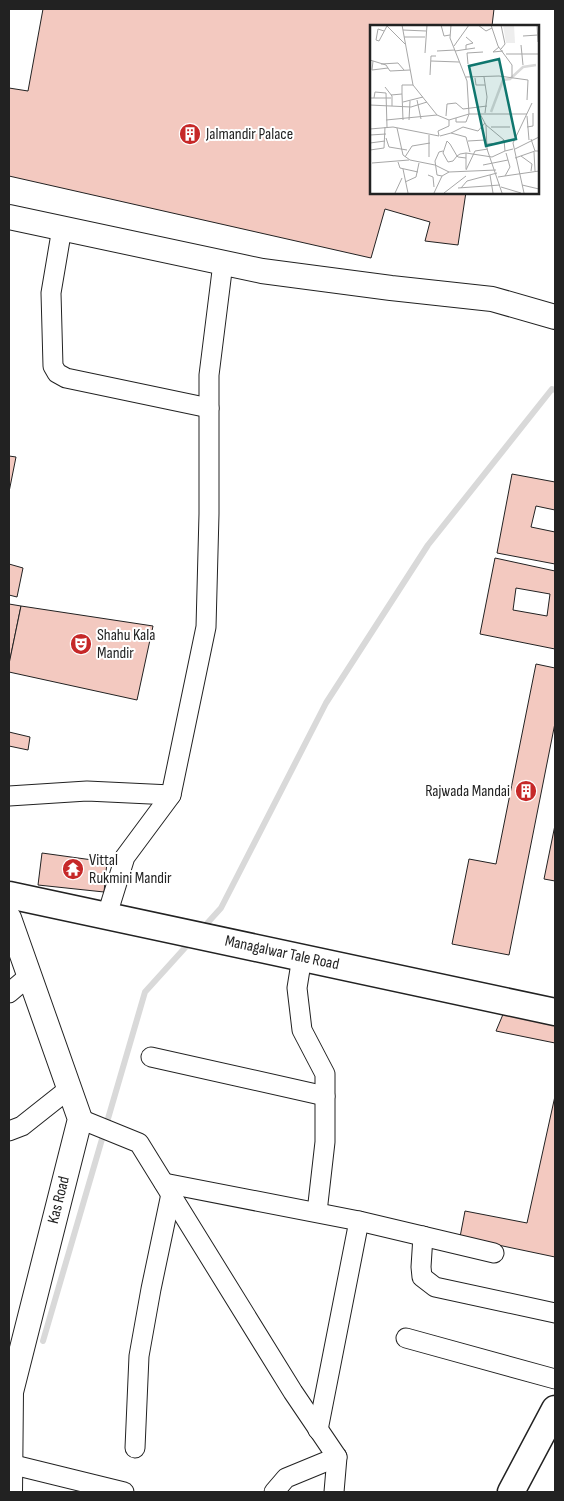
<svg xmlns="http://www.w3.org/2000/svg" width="564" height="1501" font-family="'Sofia Sans Condensed',sans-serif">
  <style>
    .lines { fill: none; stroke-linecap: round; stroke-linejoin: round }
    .stream { stroke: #d9d9d9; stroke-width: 6 }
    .building { fill: #f3c9c0; stroke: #222; fill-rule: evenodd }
    .minor-casing { stroke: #222; stroke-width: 21 }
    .tertiary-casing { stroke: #222; stroke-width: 26 }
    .secondary-casing { stroke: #222; stroke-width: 29 }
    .minor { stroke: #fff; stroke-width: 19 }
    .tertiary { stroke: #fff; stroke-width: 24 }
    .secondary { stroke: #fff; stroke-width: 26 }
    .labels { text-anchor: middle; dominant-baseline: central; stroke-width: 4; stroke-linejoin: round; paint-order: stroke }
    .poi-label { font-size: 16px; fill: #222; stroke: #fff; text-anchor: start }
    .street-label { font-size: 16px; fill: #222; stroke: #fff }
    .inset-river { fill: none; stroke: #d9d9d9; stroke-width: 2.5 }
    .inset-road { fill: none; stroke: #a7a7a7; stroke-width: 1 }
    .view { fill: #0f766e; fill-opacity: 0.15; stroke: #0f766e; stroke-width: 2.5 }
    .inset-edge { fill: none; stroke: #222; stroke-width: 2.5 }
  </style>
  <rect width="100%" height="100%" fill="#fff"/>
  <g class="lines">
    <g class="stream">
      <path d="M202,929L221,908L326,703L428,545L552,389L555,390"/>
      <path d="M43,1341L145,992L192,940"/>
    </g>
  </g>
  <g class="building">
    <path d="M43,9H494L492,26H372V192H466L458,245L425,241L430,222L385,209L371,258L9,176V88L28,91Z"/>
    <path d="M9,456L16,457L9,492Z"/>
    <path d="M512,474L555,482V510L536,506L531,527L555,532V564L497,553Z"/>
    <path d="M495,558L555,571V649L480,634ZM516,588L550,594L547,616L513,610Z"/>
    <path d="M9,564L23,568L17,597L9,595Z"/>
    <path d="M9,604L21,606L9,664Z"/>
    <path d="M21,606L153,626L137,700L9,672V664Z"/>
    <path d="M536,664L555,668V723L509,955L452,944L469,859L496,864Z"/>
    <path d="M9,732L30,737L28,750L9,746Z"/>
    <path d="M555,825V881L544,879Z"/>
    <path d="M42,853L107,862L104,892L38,885Z"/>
    <path d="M504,1012L555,1024V1043L496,1031Z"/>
    <path d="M555,1096V1257L460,1237L465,1211L527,1223Z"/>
  </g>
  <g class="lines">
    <g class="minor-casing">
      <g id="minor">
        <path d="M62,228L51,293L53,366L57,373L66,378L209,408"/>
        <path d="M9,796L87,791L171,795"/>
        <path d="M107,915L125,857L171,795L206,627L209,514V375L223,263"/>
        <path d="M302,957L297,988L302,1030L325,1074V1142L317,1212"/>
        <path d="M9,993L29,976"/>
        <path d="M151,1057L325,1096"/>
        <path d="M80,1119L139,1143L293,1392L337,1457L334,1492"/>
        <path d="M9,1131L22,1126L70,1088"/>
        <path d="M164,1183L359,1221L494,1253"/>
        <path d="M423,1236L421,1267L422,1277L435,1287L555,1313"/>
        <path d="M406,1338L555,1379"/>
        <path d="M318,1430L359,1221"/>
        <path d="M135,1448L139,1356L151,1289L171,1194"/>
        <path d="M10,1464L124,1492"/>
        <path d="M274,1492L286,1478L337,1457"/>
      </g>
    </g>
    <g class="tertiary-casing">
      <g id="tertiary">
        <path d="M9,217L262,271L391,288L492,299L555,317"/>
        <path d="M9,918L80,1119L11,1392L10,1492"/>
      </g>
    </g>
    <g class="secondary-casing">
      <g id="secondary">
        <path d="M9,895L555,1012"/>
        <path d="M511,1492L555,1409"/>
      </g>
    </g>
    <use href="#minor" class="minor"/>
    <use href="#tertiary" class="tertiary"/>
    <use href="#secondary" class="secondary"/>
  </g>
  <defs>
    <g id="building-disc" transform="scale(1.125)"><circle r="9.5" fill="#c62828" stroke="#fff"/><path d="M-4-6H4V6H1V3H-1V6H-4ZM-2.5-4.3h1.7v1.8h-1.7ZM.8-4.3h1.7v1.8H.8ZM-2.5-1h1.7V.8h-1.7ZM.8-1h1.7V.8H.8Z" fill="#fff"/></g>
    <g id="theatre-disc" transform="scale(1.125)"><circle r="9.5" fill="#c62828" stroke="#fff"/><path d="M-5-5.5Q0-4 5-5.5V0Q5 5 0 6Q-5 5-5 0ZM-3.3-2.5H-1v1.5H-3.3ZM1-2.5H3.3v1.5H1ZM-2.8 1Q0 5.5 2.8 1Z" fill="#fff"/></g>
    <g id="temple-disc" transform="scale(1.125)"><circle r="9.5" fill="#c62828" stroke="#fff"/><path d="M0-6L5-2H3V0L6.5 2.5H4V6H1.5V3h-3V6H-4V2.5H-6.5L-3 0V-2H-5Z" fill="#fff"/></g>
  </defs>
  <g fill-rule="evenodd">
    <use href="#building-disc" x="190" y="134"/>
    <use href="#theatre-disc" x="81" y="644"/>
    <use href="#building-disc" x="526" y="791"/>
    <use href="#temple-disc" x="73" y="869"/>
  </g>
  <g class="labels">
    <g class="poi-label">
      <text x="206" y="134">Jalmandir Palace</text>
      <text x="97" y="635">Shahu Kala<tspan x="97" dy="18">Mandir</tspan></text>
      <text x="510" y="791" text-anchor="end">Rajwada Mandai</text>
      <text x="89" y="860">Vittal<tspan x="89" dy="18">Rukmini Mandir</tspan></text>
    </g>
    <g class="street-label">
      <text transform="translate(282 953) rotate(12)">Managalwar Tale Road</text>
      <text transform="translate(59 1200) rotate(-76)">Kas Road</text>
    </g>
  </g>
  <g transform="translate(370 25)">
    <rect width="169" height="169" fill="#fff"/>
    <path d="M133,0H144L145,18H136Z" fill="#eee"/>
    <path class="inset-river" d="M121,87L133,55L140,54L153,42L166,40"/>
    <path class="inset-road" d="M16,0L35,19M32,0L43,60L67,90L79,95M71,0L74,11L80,10M81,0L80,13L97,56L99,89H157M108,0L116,6L122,3M121,0L128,21L142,40V52M167,0L168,17M33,5L56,6M153,11L168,10M34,12H55M9,16L6,15L8,4L14,6M9,16L17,1M151,20L153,40M84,21L99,0M129,22L123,27L133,26M96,24V20L103,18L96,12M131,24L135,19L131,0M67,26L85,25M85,26L105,23M55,28L57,0M136,29H169M0,35L16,40L20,46L40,45M3,36L2,45L18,43M61,36L89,37M11,39L28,38L34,45M98,39L97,28L113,27M60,50L61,31H66M96,52L129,51L158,55L157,75M114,52L117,72L115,88M105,53L106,60H115M15,62L22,71V81M16,68L17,102M32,69L33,95M21,70L32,69V60H43M0,73H21M4,73L5,67L16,68M47,75L51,94M33,77L53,72M0,80L41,82L57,77M110,89L116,100L117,124L132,168M76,91L77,79L86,78L93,84L117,81M157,91L159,115M86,93V97H96L99,89M16,95L67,90M39,95L40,76M79,95L99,89M116,100L134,115L135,126L143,124M121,102H140M157,102L163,101V88M27,103L33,130L40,135L65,140L79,147L126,145M0,104L23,102L69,111L68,106L79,101V95M81,108L93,102L108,106L115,98M0,110L16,109M70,111L81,108L96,112L100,127M16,113L19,122L37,125M161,114L165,126H169M98,116L115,115M0,118L15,116M117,119L130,118L134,115M145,124L169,112M0,125L14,123L15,102M164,127L165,146M151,131L162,139L161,146M35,132L42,121L60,118M59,132V110M96,133L88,132L87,131L80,119L77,116L73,128L78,137L83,136L87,131L90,129L96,128L122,132L135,126M145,133L165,126M28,137L30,143L48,147M2,138L39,135M113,140L138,135M33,144L38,168M96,144V128M96,145L105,126L118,124M58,150L63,152L64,162M120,150L123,168M72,151L67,150L65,136L69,127L73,126M135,151L140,142L136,128M128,152L169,146M35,157L46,152L49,138M152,160L169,164M131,162L151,168M88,163L130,160M91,163L97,156L127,148M25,168L32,153M64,168L72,151L79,147M74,168L96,151M154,168L143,118L162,78"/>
    <path class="view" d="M129,34L146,114L116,121L99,41Z"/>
    <rect width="169" height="169" class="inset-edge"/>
  </g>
  <rect width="564" height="1501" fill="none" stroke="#222222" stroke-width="20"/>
</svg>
